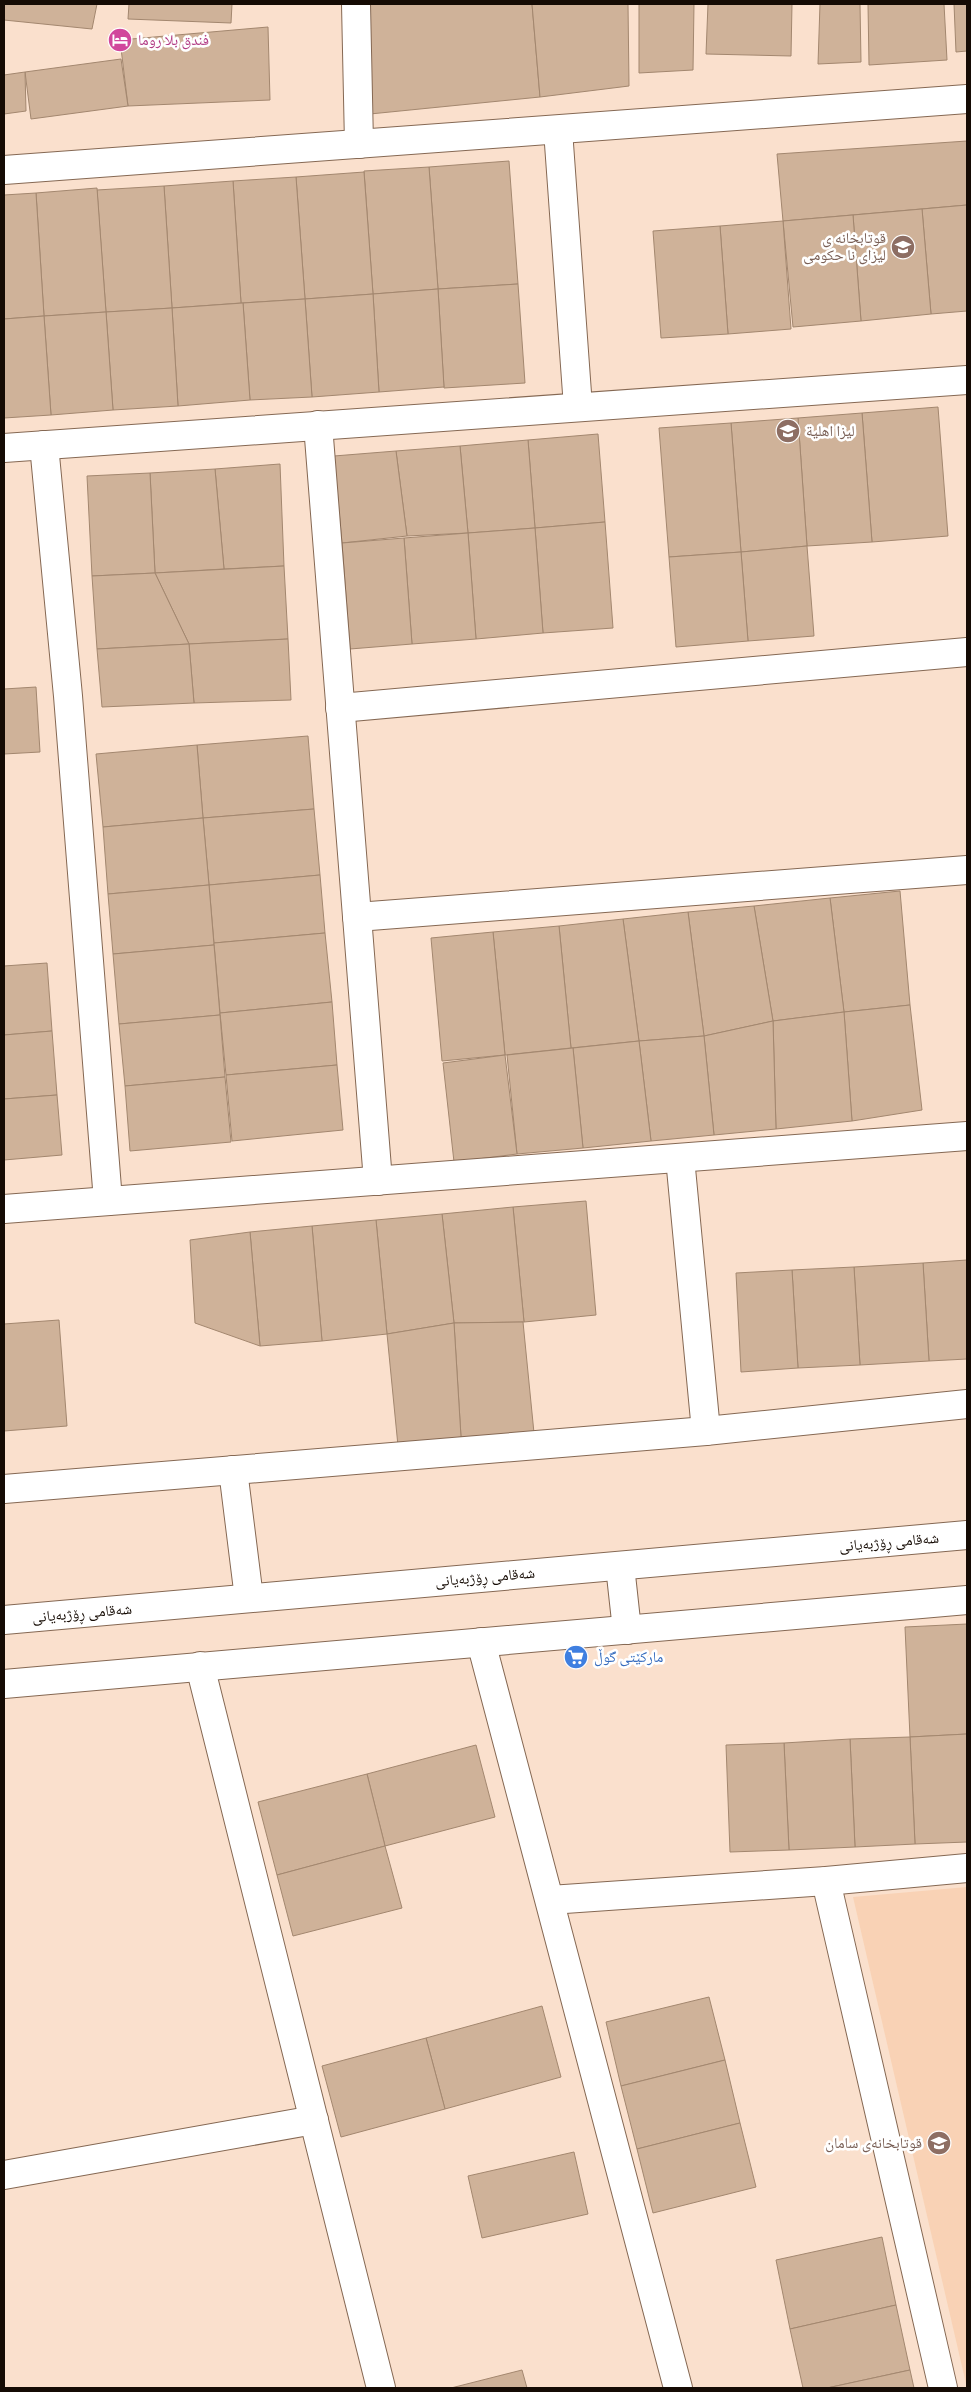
<svg xmlns="http://www.w3.org/2000/svg" width="971" height="2392" font-family="'Zilla Slab','Noto Naskh Arabic',serif">
  <style>
    .built { fill: #f9d2b5 }
    .building { fill: #cfb299; stroke: #a3876f }
    .lines { fill: none; stroke-linecap: round; stroke-linejoin: round }
    .street-casing { stroke: #856853; stroke-width: 30 }
    .secondary-casing { stroke: #856853; stroke-width: 30 }
    .street { stroke: #fff; stroke-width: 28 }
    .secondary { stroke: #fff; stroke-width: 28 }
    .labels { text-anchor: middle; dominant-baseline: central; stroke-width: 5; stroke-linejoin: round; paint-order: stroke }
    .hotel-label { font-size: 15px; fill: #b23c85; stroke: #fff; text-anchor: start }
    .education-label { font-size: 15px; fill: #785e54; stroke: #fff; text-anchor: end }
    .street-label { font-size: 15px; fill: #150b04; stroke: #fff }
    .shop-label { font-size: 15px; fill: #366cbe; stroke: #fff; text-anchor: start }
  </style>
  <rect width="100%" height="100%" fill="#fae0cd"/>
  <path class="built" d="M967,1887V2388L853,1897Z"/>
  <g class="building">
    <path d="M4,4H97L92,29L4,20Z"/>
    <path d="M129,4H232L231,23L128,19Z"/>
    <path d="M367,4H532L540,97L370,114Z"/>
    <path d="M532,4H628L629,86L540,97Z"/>
    <path d="M639,4H694L693,70L639,73Z"/>
    <path d="M708,4H792L791,56L706,54Z"/>
    <path d="M820,4H860L861,62L818,64Z"/>
    <path d="M868,4H944L947,60L869,65Z"/>
    <path d="M954,4H967V51L956,52Z"/>
    <path d="M268,27L270,100L128,106L120,40Z"/>
    <path d="M121,59L128,106L31,119L25,72Z"/>
    <path d="M25,72L26,111L4,114V75Z"/>
    <path d="M967,141V205L783,221L777,154Z"/>
    <path d="M509,161L518,284L438,289L429,167Z"/>
    <path d="M429,167L438,289L373,294L364,171Z"/>
    <path d="M364,172L373,294L305,299L296,177Z"/>
    <path d="M296,177L305,299L241,303L233,181Z"/>
    <path d="M233,181L241,303L172,308L164,186Z"/>
    <path d="M164,186L172,308L106,312L97,190Z"/>
    <path d="M97,188L106,312L44,316L36,193Z"/>
    <path d="M36,193L44,316L4,319V195Z"/>
    <path d="M967,205V311L931,314L922,209Z"/>
    <path d="M922,209L931,314L861,321L853,215Z"/>
    <path d="M853,215L861,321L793,327L783,221Z"/>
    <path d="M783,221L791,329L728,334L720,226Z"/>
    <path d="M720,226L728,334L661,338L653,231Z"/>
    <path d="M518,284L525,383L444,388L438,289Z"/>
    <path d="M438,289L444,387L379,392L373,294Z"/>
    <path d="M373,294L379,392L312,397L305,299Z"/>
    <path d="M305,299L312,397L250,400L243,303Z"/>
    <path d="M243,303L250,400L178,406L172,308Z"/>
    <path d="M172,308L178,406L113,410L106,312Z"/>
    <path d="M106,312L113,410L51,415L44,316Z"/>
    <path d="M44,316L51,415L4,418V319Z"/>
    <path d="M938,407L948,536L872,542L862,413Z"/>
    <path d="M862,413L872,542L807,546L798,418Z"/>
    <path d="M798,418L807,546L741,552L731,423Z"/>
    <path d="M731,423L741,552L669,557L659,428Z"/>
    <path d="M598,434L605,522L535,528L528,440Z"/>
    <path d="M528,440L535,528L468,533L460,446Z"/>
    <path d="M460,446L468,533L407,536L396,451Z"/>
    <path d="M396,451L407,536L342,543L334,456Z"/>
    <path d="M280,464L284,566L224,569L215,469Z"/>
    <path d="M215,469L224,569L155,573L150,473Z"/>
    <path d="M150,473L155,573L92,576L87,476Z"/>
    <path d="M605,522L613,628L543,633L535,528Z"/>
    <path d="M535,528L543,633L476,639L468,533Z"/>
    <path d="M468,533L476,639L412,644L404,538Z"/>
    <path d="M404,538L412,644L350,649L342,543Z"/>
    <path d="M807,546L814,636L748,641L741,552Z"/>
    <path d="M741,552L748,641L676,647L669,557Z"/>
    <path d="M284,566L288,639L189,644L155,573Z"/>
    <path d="M155,573L189,644L97,649L92,576Z"/>
    <path d="M288,639L291,700L194,703L189,644Z"/>
    <path d="M189,644L194,703L102,707L97,649Z"/>
    <path d="M36,687L40,752L4,754V689Z"/>
    <path d="M308,736L314,809L203,818L197,745Z"/>
    <path d="M197,745L203,818L103,827L96,754Z"/>
    <path d="M314,809L320,875L209,885L203,818Z"/>
    <path d="M203,818L209,885L108,894L103,827Z"/>
    <path d="M320,875L325,933L214,943L209,885Z"/>
    <path d="M209,885L214,945L113,954L108,894Z"/>
    <path d="M900,891L910,1005L844,1012L830,898Z"/>
    <path d="M830,898L844,1012L773,1021L754,906Z"/>
    <path d="M754,906L773,1021L704,1036L688,912Z"/>
    <path d="M688,912L704,1036L639,1041L623,919Z"/>
    <path d="M623,919L639,1041L571,1048L559,926Z"/>
    <path d="M559,926L571,1048L505,1055L493,932Z"/>
    <path d="M493,932L505,1055L442,1061L431,938Z"/>
    <path d="M325,933L332,1002L220,1013L214,943Z"/>
    <path d="M214,945L220,1015L119,1024L113,954Z"/>
    <path d="M47,963L52,1031L4,1035V966Z"/>
    <path d="M332,1002L337,1065L226,1075L220,1013Z"/>
    <path d="M910,1005L922,1110L852,1121L844,1012Z"/>
    <path d="M844,1012L852,1121L776,1129L773,1021Z"/>
    <path d="M220,1015L225,1077L125,1086L119,1024Z"/>
    <path d="M773,1021L776,1129L714,1135L704,1036Z"/>
    <path d="M52,1031L57,1095L4,1099V1035Z"/>
    <path d="M704,1036L714,1135L651,1141L639,1041Z"/>
    <path d="M639,1041L651,1141L583,1148L573,1048Z"/>
    <path d="M573,1048L583,1148L517,1154L507,1055Z"/>
    <path d="M505,1055L517,1154L454,1162L443,1063Z"/>
    <path d="M337,1065L343,1130L232,1141L226,1075Z"/>
    <path d="M225,1077L231,1142L130,1151L125,1086Z"/>
    <path d="M57,1095L62,1155L4,1160V1099Z"/>
    <path d="M586,1201L596,1315L524,1322L513,1207Z"/>
    <path d="M513,1207L524,1322L454,1323L442,1214Z"/>
    <path d="M442,1214L454,1323L387,1334L376,1220Z"/>
    <path d="M376,1220L387,1334L322,1341L312,1226Z"/>
    <path d="M312,1226L322,1341L260,1346L250,1232Z"/>
    <path d="M250,1232L260,1346L195,1323L190,1240Z"/>
    <path d="M967,1260V1359L929,1361L923,1263Z"/>
    <path d="M923,1263L929,1361L860,1365L854,1267Z"/>
    <path d="M854,1267L860,1365L798,1368L792,1270Z"/>
    <path d="M792,1270L798,1368L741,1372L736,1273Z"/>
    <path d="M59,1320L67,1426L4,1431V1324Z"/>
    <path d="M523,1322L534,1433L461,1437L454,1323Z"/>
    <path d="M454,1323L461,1437L398,1446L387,1334Z"/>
    <path d="M967,1624V1734L910,1737L905,1627Z"/>
    <path d="M967,1734V1842L915,1844L910,1737Z"/>
    <path d="M910,1737L915,1844L855,1847L850,1739Z"/>
    <path d="M850,1739L855,1847L789,1850L784,1743Z"/>
    <path d="M784,1743L789,1850L730,1852L726,1745Z"/>
    <path d="M476,1745L495,1817L385,1846L367,1774Z"/>
    <path d="M367,1774L385,1846L277,1875L258,1802Z"/>
    <path d="M385,1846L402,1908L293,1936L277,1875Z"/>
    <path d="M709,1997L725,2060L621,2086L606,2022Z"/>
    <path d="M542,2006L561,2077L445,2109L426,2038Z"/>
    <path d="M426,2038L445,2109L341,2137L322,2066Z"/>
    <path d="M725,2060L740,2123L637,2149L621,2086Z"/>
    <path d="M740,2123L756,2187L653,2213L637,2149Z"/>
    <path d="M574,2152L588,2214L482,2238L468,2176Z"/>
    <path d="M882,2237L896,2305L790,2329L776,2260Z"/>
    <path d="M896,2305L910,2370L827,2388H803L790,2329Z"/>
    <path d="M522,2370L527,2388H451Z"/>
    <path d="M910,2370L914,2388H827Z"/>
  </g>
  <g class="lines">
    <g class="street-casing">
      <g id="street">
        <path d="M356,4L359,144"/>
        <path d="M558,130L578,407"/>
        <path d="M4,170L967,99"/>
        <path d="M318,425L378,1181"/>
        <path d="M44,445L68,696L108,1201"/>
        <path d="M4,448L967,380"/>
        <path d="M340,708L967,652"/>
        <path d="M357,917L967,870"/>
        <path d="M680,1158L706,1431"/>
        <path d="M4,1209L967,1136"/>
        <path d="M233,1470L249,1598"/>
        <path d="M4,1489L706,1431L967,1404"/>
        <path d="M481,1642L678,2388"/>
        <path d="M200,1666L381,2388"/>
        <path d="M826,1881L943,2388"/>
        <path d="M550,1900L826,1881L967,1868"/>
        <path d="M4,2175L314,2120"/>
      </g>
    </g>
    <g class="secondary-casing">
      <g id="secondary">
        <path d="M620,1566L627,1630"/>
        <path d="M4,1620L967,1535"/>
        <path d="M4,1684L967,1600"/>
      </g>
    </g>
    <use href="#street" class="street"/>
    <use href="#secondary" class="secondary"/>
  </g>
  <defs>
    <g id="hotel-disc" transform="scale(1.25)"><circle r="9.5" fill="#d1479c" stroke="#fff"/><path d="M-6-4.5h1.5V1H6V5H4.5V3h-9V5H-6ZM-4 0a1.8 1.8 0 1 1 3.6 0ZM.5 0V-2.5h3Q6-2.5 6 0Z" fill="#fff"/></g>
    <g id="school-disc" transform="scale(1.25)"><circle r="9.5" fill="#8d6e63" stroke="#fff"/><path d="M0-5L7-2L0 1L-7-2ZM-4 1L0 2.5L4 1V4Q0 6-4 4Z" fill="#fff"/></g>
    <g id="supermarket-disc" transform="scale(1.25)"><circle r="9.5" fill="#3f7fe0" stroke="#fff"/><path d="M-6-5.5h2.5l.6 2H6L4.5 2H-2.5L-4.4-4H-6ZM-1.5 3.2a1.3 1.3 0 1 0 .1 0ZM3 3.2a1.3 1.3 0 1 0 .1 0Z" fill="#fff"/></g>
  </defs>
  <g fill-rule="evenodd">
    <use href="#hotel-disc" x="120" y="40"/>
    <use href="#school-disc" x="903" y="247"/>
    <use href="#school-disc" x="788" y="431"/>
    <use href="#supermarket-disc" x="576" y="1657"/>
    <use href="#school-disc" x="939" y="2143"/>
  </g>
  <g class="labels">
    <g class="hotel-label">
      <text x="138" y="40">فندق بلا روما</text>
    </g>
    <g class="education-label">
      <text x="886" y="238">قوتابخانه ى<tspan x="886" dy="17">ليزاى نا حكومى</tspan></text>
      <text x="806" y="431" text-anchor="start">ليزا اهلية</text>
      <text x="922" y="2143">قوتابخانەی سامان</text>
    </g>
    <g class="street-label">
      <text transform="translate(889 1542) rotate(-5)">شەقامی ڕۆژبەیانی</text>
      <text transform="translate(485 1577) rotate(-5)">شەقامی ڕۆژبەیانی</text>
      <text transform="translate(82 1613) rotate(-5)">شەقامی ڕۆژبەیانی</text>
    </g>
    <g class="shop-label">
      <text x="594" y="1657">مارکێتی گوڵ</text>
    </g>
  </g>
  <rect width="971" height="2392" fill="none" stroke="#150b04" stroke-width="10"/>
</svg>
